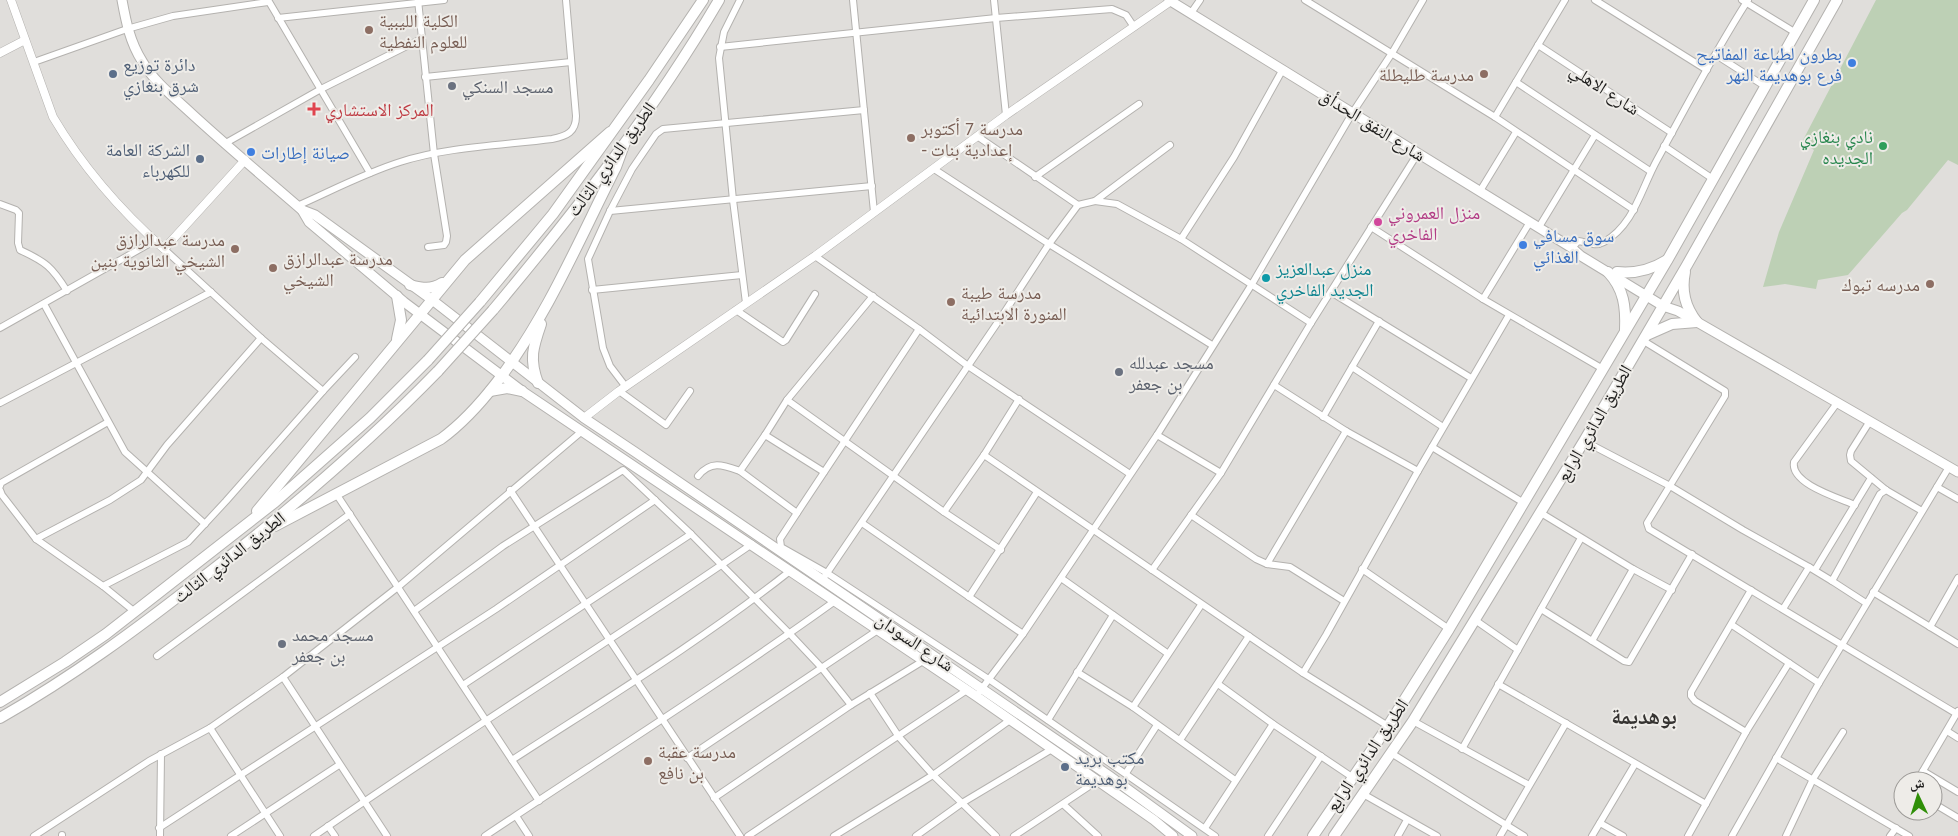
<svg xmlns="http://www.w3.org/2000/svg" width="1958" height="836" font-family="'PT Sans','Noto Naskh Arabic',sans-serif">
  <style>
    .grass { fill: #bdd0b5 }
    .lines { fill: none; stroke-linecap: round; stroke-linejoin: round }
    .minor-casing { stroke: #b4b2af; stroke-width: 8 }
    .tertiary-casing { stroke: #b4b2af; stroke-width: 9 }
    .secondary-casing { stroke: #b4b2af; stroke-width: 11 }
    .primary-casing { stroke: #b4b2af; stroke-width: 12 }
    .trunk-casing { stroke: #b4b2af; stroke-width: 12 }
    .minor { stroke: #fff; stroke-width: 6 }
    .tertiary { stroke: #fff; stroke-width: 8 }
    .secondary { stroke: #fff; stroke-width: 9 }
    .primary { stroke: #fff; stroke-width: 10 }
    .trunk { stroke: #fff; stroke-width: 10 }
    .trunk-bridge-casing { stroke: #b4b2af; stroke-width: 12; stroke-linecap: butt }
    .trunk-bridge { stroke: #fff; stroke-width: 10 }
    .education-dot { fill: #8d6e63; stroke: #eeece8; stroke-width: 2 }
    .shop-dot { fill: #3f7fe0; stroke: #eeece8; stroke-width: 2 }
    .service-dot { fill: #5c6f8a; stroke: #eeece8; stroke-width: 2 }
    .worship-dot { fill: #6b7280; stroke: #eeece8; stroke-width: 2 }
    .health-dot { fill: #e0444e; stroke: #eeece8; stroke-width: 2 }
    .leisure-dot { fill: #2e9e5b; stroke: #eeece8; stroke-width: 2 }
    .hotel-dot { fill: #d1479c; stroke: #eeece8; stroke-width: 2 }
    .culture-dot { fill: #0f9aa8; stroke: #eeece8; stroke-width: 2 }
    .labels { text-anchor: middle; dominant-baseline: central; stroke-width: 4; stroke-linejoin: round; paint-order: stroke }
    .education-label { font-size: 18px; fill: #785e54; stroke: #eeece8; text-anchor: start }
    .shop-label { font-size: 18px; fill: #366cbe; stroke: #eeece8; text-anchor: start }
    .service-label { font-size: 18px; fill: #4e5e75; stroke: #eeece8; text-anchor: start }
    .worship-label { font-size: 18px; fill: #5b616d; stroke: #eeece8; text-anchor: start }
    .street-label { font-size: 18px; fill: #1e1d1c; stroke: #eeece8 }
    .health-label { font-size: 18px; fill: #be3a42; stroke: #eeece8; text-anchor: start }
    .leisure-label { font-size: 18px; fill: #27864d; stroke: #eeece8; text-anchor: end }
    .hotel-label { font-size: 18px; fill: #b23c85; stroke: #eeece8; text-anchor: start }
    .culture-label { font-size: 18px; fill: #0d838f; stroke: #eeece8; text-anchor: start }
    .district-label { font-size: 22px; font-weight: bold; fill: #363432; stroke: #eeece8 }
  </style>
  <rect width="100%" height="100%" fill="#e0dedb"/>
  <path class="grass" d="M1876,0H1958V165L1948,160L1907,210L1902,213L1848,275L1818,280L1816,289L1785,284L1763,287L1779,232L1814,150L1802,142Z"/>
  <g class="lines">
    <g class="minor-casing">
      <g id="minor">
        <path d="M268,0L370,173"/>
        <path d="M418,0L434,154L447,236L446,242L444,245L428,247"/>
        <path d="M740,0L724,32L719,58L733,200L746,303"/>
        <path d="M853,0L874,212"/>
        <path d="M994,0L1006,115"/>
        <path d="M1305,0L1495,117L1634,210"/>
        <path d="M1595,0L1707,70"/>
        <path d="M1742,0L1796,33"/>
        <path d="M1191,13L1200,0"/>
        <path d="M278,18L444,0"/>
        <path d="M1538,45L1672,133"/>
        <path d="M720,47L996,18L1112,9L1126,15L1134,27"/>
        <path d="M1716,55L1766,87"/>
        <path d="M34,62L127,29L173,16L268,2"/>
        <path d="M425,77L571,62"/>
        <path d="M1516,82L1650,171"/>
        <path d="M1495,117L1565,0"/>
        <path d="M977,136L1078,205"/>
        <path d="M224,144L321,89L421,39"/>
        <path d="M1664,146L1713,179"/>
        <path d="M934,169L1049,244L1212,345"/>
        <path d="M1035,177L1139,104"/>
        <path d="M1480,191L1516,132"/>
        <path d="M1095,201L1117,204L1181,239L1311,323"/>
        <path d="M0,204L16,210L19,213L18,243L20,250C46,262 52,267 67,291"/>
        <path d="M297,206C331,191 365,173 400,162C445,147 505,145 552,139C567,136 576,132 576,116L566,0"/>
        <path d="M610,211L872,186"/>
        <path d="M1371,227L1483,299L1603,369"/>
        <path d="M1539,227L1595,135"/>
        <path d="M1181,239L1234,157L1283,69"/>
        <path d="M1572,248L1578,241C1587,242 1595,247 1604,242C1634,225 1641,189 1657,160C1686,107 1715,51 1748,0"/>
        <path d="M164,249L261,338L323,391"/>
        <path d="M815,256L919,329L968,366L1130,474"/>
        <path d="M592,290L742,275"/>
        <path d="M1331,292L1471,378"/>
        <path d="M1483,299L1530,222"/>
        <path d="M44,304L125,452L205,524"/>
        <path d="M736,310L783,342L786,340L815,294"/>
        <path d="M1379,321L1352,367L1443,427"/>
        <path d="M0,328L154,241"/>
        <path d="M919,329L797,513L780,539L781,547L827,573L990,680L1215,836"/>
        <path d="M1642,340L1725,391V396L1647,523L1649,529L1957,714"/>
        <path d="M1274,385L1346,431L1418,471"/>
        <path d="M626,387L610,366L603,348L588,259L610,211L632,169L656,134L663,129L864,110"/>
        <path d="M619,391L666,425L690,391"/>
        <path d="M787,400L944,512L1001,550"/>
        <path d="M0,403L211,292"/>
        <path d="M1837,403L1794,462C1790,484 1839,498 1855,505"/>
        <path d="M1323,417L1352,367"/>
        <path d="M1870,421L1851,451L1850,455L1851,461L1886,490L1922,511"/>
        <path d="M765,435L787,400L873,296"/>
        <path d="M1157,435L1221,473"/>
        <path d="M1584,441L1670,486L1743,530L1809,567L1783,609"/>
        <path d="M1432,447L1524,503"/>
        <path d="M984,455L1303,673L1388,726"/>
        <path d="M698,476C711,460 723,465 740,471"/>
        <path d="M0,486L1,483L108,422"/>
        <path d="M1937,487L1958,499"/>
        <path d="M0,490L2,495L36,539L103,586L188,542L226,501L323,391L355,357"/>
        <path d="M510,490L740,836"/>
        <path d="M337,495L539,801"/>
        <path d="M944,512L984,455L1019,399"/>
        <path d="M797,513L740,471L765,435L824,472"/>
        <path d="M1541,513L1633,569L1672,590"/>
        <path d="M1191,515L1256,559L1267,564L1290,567L1344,601"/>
        <path d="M862,523L1023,634"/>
        <path d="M36,539L110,500L141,480L167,445L261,338"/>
        <path d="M1267,564L1346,431"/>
        <path d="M1809,567L1832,581L1880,494L1886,490"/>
        <path d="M1362,569L1449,629"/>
        <path d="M1152,570L1221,473L1311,323L1418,153"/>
        <path d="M1815,570L1871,478"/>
        <path d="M825,576L1004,313L1049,244L1078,205L1095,201L1170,145"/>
        <path d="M1061,578L1167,653"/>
        <path d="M1832,581L1866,603"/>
        <path d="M103,586L135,612"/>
        <path d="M1873,592L1958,644"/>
        <path d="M969,597L1037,492"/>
        <path d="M1541,609L1624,661L1629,662L1692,554"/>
        <path d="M414,611L503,546L623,470L691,534L789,633L821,667L851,705"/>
        <path d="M1475,620L1518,650"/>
        <path d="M1732,625L1819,683"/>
        <path d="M1930,627L1958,578"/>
        <path d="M1592,641L1633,569"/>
        <path d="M157,656L350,514"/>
        <path d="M1077,672L1133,707L1235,780"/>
        <path d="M1303,673L1326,635L1418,471L1509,315"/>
        <path d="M283,677L387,836"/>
        <path d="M1218,684L1273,724L1352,777"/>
        <path d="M1498,684L1706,804"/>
        <path d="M463,685L691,534"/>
        <path d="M980,691L1023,634L1157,435L1252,284L1353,112L1392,53L1423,0"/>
        <path d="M870,693L899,737L933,775L996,836"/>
        <path d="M1133,707L1201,605"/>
        <path d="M1048,720L1113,615"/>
        <path d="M1413,721L1529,785"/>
        <path d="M210,728L280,836"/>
        <path d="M1947,731L1958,738"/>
        <path d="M1746,732L1695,701L1691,696V692L1751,590"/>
        <path d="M1180,740L1249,636"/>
        <path d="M1462,749L1581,538"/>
        <path d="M1391,753L1524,836"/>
        <path d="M687,758L878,630"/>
        <path d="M1776,758L1909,836"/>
        <path d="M512,760C606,699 703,640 790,571"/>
        <path d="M1923,771L1958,792"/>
        <path d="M1126,773L1157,725"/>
        <path d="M1917,781L1958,711"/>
        <path d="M1363,794L1437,836"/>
        <path d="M714,798L851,705L923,661"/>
        <path d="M1933,803L1958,818"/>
        <path d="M1064,805L1098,836"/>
        <path d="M516,816L529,836"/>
        <path d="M1600,823L1623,836"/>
        <path d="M328,826L335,836"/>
        <path d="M159,828L496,609L655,500"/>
        <path d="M1205,828L1273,724"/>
        <path d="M62,835V836"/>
        <path d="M34,836L149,761L210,728L283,677L398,587L581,432"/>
        <path d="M160,836L161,754"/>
        <path d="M231,836L339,765"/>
        <path d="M314,836C458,736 607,644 752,544"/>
        <path d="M485,836C602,758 721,683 835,601"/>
        <path d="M748,836L967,690"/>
        <path d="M834,836L933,775L1010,720"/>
        <path d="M916,836L962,803L1052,749"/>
        <path d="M1014,836L1097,781"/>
        <path d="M1268,836L1321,756"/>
        <path d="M1398,836L1407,820"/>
        <path d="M1500,836L1566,723"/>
        <path d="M1592,836L1635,764"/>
        <path d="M1688,836L1746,732L1789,663"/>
        <path d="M1732,836L1819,683L1949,467"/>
        <path d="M1786,836L1813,779L1843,732"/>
        <path d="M1890,836L1896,828"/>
      </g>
    </g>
    <g class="tertiary-casing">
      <g id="tertiary">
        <path d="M11,0L53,117C82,166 121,211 164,249L245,160"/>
        <path d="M0,53L25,40"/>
        <path d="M584,418L619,391L815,256L1006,115L1171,1"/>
      </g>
    </g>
    <g class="secondary-casing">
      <g id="secondary">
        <path d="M122,0C126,22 130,42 142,61C154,82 175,98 192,114C228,147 265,178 302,210L309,222L404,302L522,391L976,696L1154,820L1173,836"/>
        <path d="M1169,0L1572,248L1581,256L1663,306L1678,311L1958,472"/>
        <path d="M302,210L315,215L431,299L584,418L635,452L1108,775L1192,836"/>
      </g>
    </g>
    <g class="primary-casing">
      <g id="primary">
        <path d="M1608,272C1624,289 1626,307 1625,330"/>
        <path d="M1617,272C1636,274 1651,270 1667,260"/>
        <path d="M1685,272C1681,291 1685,307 1697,322"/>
        <path d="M1647,335L1672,324L1697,322"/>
        <path d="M1313,836L1388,726L1449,629L1668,259L1814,0"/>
        <path d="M1334,836L1413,721L1584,441L1687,265L1837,0"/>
      </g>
    </g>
    <g class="trunk-casing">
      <g id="trunk">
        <path d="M410,285C422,288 431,290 442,283"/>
        <path d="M480,302L553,214L649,80L703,0"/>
        <path d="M493,310C575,212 654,111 719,0"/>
        <path d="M397,339L401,320L397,296"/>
        <path d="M538,383C529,359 533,347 541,324"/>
        <path d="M490,391L507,388L522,391"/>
        <path d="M257,511L465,260L610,132"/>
        <path d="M275,526L441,439C463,423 480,404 497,382C547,317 579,240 616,167L624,145"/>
        <path d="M0,702L65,662L106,634L275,502L370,418L428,360"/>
        <path d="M0,718C72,677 137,629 202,578C285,514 365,446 438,371"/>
      </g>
    </g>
    <use href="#minor" class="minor"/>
    <use href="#tertiary" class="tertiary"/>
    <use href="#secondary" class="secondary"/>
    <use href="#primary" class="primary"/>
    <use href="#trunk" class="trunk"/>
    <g class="trunk-bridge-casing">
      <g id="trunk-bridge">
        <path d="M428,360L480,302"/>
        <path d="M438,371L493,310"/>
      </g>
    </g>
    <use href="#trunk-bridge" class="trunk-bridge"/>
  </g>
  <g class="education-dot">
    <circle cx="369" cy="30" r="5"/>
    <circle cx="1484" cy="74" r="5"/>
    <circle cx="911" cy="138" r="5"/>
    <circle cx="235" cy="249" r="5"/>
    <circle cx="273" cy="268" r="5"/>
    <circle cx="1930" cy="284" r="5"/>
    <circle cx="951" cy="302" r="5"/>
    <circle cx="648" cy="761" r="5"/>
  </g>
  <g class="shop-dot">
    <circle cx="1852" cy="63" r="5"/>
    <circle cx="251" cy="152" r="5"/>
    <circle cx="1523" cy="245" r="5"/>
  </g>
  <g class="service-dot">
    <circle cx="113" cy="74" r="5"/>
    <circle cx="200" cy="159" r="5"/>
    <circle cx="1065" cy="767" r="5"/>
  </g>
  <g class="worship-dot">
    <circle cx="452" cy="86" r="5"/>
    <circle cx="1119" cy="372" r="5"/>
    <circle cx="282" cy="644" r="5"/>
  </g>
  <path class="health-dot" d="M311.5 101.5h5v5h5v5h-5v5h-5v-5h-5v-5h5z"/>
  <circle class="leisure-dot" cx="1883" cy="146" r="5"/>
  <circle class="hotel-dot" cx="1378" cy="222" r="5"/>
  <circle class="culture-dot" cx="1266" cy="278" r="5"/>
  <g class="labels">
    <g class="education-label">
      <text x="379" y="20">الكلية الليبية<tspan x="379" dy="21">للعلوم النفطية</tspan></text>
      <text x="1474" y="74" text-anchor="end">مدرسة طليطلة</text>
      <text x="921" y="128">مدرسة 7 أكتوبر<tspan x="921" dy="21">- إعدادية بنات</tspan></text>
      <text x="225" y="239" text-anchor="end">مدرسة عبدالرازق<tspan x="225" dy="21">الشيخي الثانوية بنين</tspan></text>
      <text x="283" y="258">مدرسة عبدالرازق<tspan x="283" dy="21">الشيخي</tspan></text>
      <text x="1920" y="284" text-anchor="end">مدرسه تبوك</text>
      <text x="961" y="292">مدرسة طيبة<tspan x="961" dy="21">المنورة الابتدائية</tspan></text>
      <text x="658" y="751">مدرسة عقبة<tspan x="658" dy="21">بن نافع</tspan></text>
    </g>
    <g class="shop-label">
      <text x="1842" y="53" text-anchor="end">بطرون لطباعة المفاتيح<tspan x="1842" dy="21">فرع بوهديمة النهر</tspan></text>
      <text x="261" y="152">صيانة إطارات</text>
      <text x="1533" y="235">سوق مسافي<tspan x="1533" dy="21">الغذائي</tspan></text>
    </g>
    <g class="service-label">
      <text x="123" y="64">دائرة توزيع<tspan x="123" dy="21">شرق بنغازي</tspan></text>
      <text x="190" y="149" text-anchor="end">الشركة العامة<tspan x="190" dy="21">للكهرباء</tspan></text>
      <text x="1075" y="757">مكتب بريد<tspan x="1075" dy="21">بوهديمة</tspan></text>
    </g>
    <g class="worship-label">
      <text x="462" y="86">مسجد السنكي</text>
      <text x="1129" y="362">مسجد عبدلله<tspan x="1129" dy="21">بن جعفر</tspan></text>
      <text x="292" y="634">مسجد محمد<tspan x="292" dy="21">بن جعفر</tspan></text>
    </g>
    <g class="street-label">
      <text transform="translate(1605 89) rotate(33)">شارع الاهلي</text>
      <text transform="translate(1373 125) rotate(32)">شارع النفق الحدأق</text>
      <text transform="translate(611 159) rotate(-54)">الطريق الدائري الثالث</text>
      <text transform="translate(1594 423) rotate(-60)">الطريق الدائري الرابع</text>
      <text transform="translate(229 557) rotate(-38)">الطريق الدائري الثالث</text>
      <text transform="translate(915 642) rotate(34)">شارع السودان</text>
      <text transform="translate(1367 755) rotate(-56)">الطريق الدائري الرابع</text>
    </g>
    <g class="health-label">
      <text x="325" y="109">المركز الاستشاري</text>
    </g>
    <g class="leisure-label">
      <text x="1873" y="136">نادي بنغازي<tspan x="1873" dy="21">الجديده</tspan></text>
    </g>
    <g class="hotel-label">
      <text x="1388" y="212">منزل العمروني<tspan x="1388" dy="21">الفاخري</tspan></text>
    </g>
    <g class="culture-label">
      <text x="1276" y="268">منزل عبدالعزيز<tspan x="1276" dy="21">الجديد الفاخري</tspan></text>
    </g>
    <g class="district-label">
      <text x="1644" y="716">بوهديمة</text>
    </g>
  </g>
  <g transform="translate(1918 796) rotate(356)"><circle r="24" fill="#eeece8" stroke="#9b9996"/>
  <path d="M0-4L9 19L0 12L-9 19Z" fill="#2f8f07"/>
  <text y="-8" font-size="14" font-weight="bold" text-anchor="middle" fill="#1e1d1c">ش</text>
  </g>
</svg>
